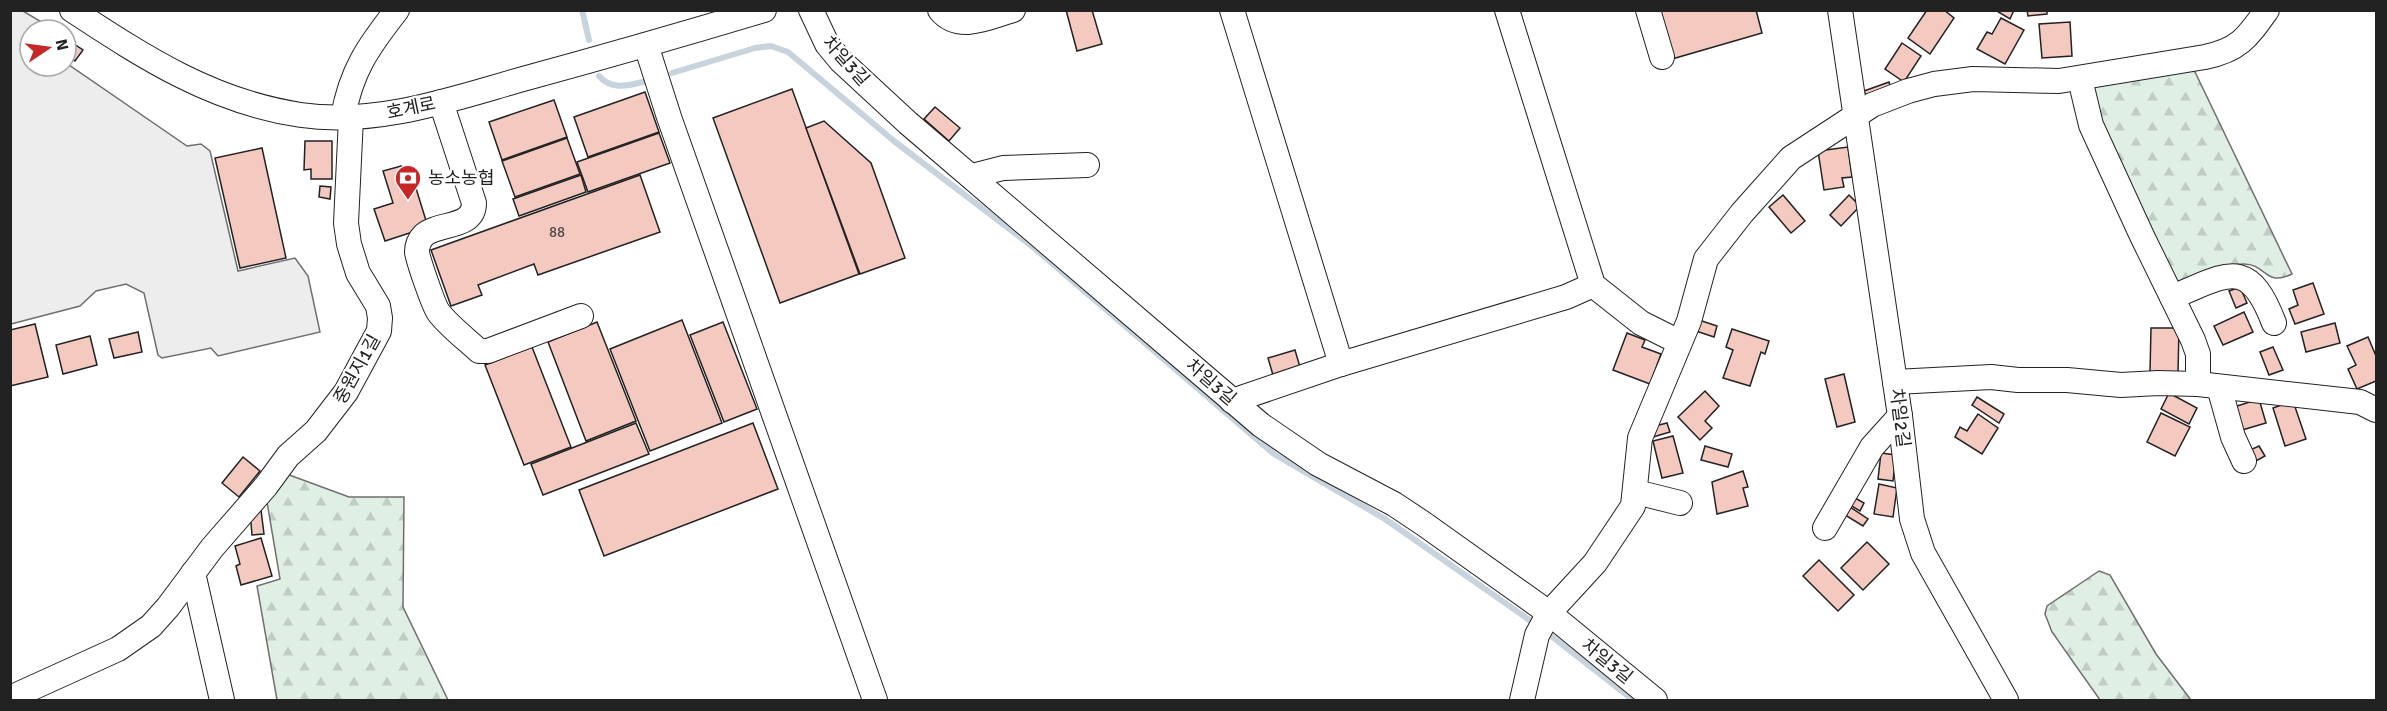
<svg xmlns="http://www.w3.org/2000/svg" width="2387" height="711" font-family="Signika,'Noto Sans KR',sans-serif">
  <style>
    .forest { fill: url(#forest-firs); stroke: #6f6f6f; stroke-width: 1.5 }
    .parking { fill: #ededed; stroke: #6f6f6f; stroke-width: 1.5 }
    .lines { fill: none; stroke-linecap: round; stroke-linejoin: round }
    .stream { stroke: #c7d3dd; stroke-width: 6 }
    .building { fill: #f3c9c0; stroke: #222; stroke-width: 1.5 }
    .minor-casing { stroke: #222; stroke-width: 26 }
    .minor { stroke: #fff; stroke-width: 24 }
    .labels { text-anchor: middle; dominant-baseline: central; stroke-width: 4.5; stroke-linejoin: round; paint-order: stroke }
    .number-label { font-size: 15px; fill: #564c4a }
    .street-label { font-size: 18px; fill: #222; stroke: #fff }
    .poi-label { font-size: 18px; fill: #222; stroke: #fff; text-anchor: start }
  </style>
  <defs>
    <pattern id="forest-firs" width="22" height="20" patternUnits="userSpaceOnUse" patternTransform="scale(1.5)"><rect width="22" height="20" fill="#e0efe3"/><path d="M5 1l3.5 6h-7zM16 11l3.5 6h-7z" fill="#c0cdc2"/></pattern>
  </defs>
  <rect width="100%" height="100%" fill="#fff"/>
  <g class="forest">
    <path d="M2185,66L2195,72L2292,274C2265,287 2266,264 2244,264C2225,264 2194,280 2176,287L2117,168L2089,81Z"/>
    <path d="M284,473L349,497H404L403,607L448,700H277L257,586L280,579L267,502Z"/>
    <path d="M2099,571L2110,575L2156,654L2191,700H2100L2052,632L2045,614L2047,606Z"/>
  </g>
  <path class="parking" d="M10,11H23L55,30H30V66H66V63L187,146L201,144L210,151L238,271L295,258L308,276L320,332L218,356L211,348L162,358L158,355L144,293L126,284L96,291L80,306L11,324Z"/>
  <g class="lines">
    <g class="stream">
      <path d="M582,10L589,40"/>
      <path d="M672,73L755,48L771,46L788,52L894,141L1033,247L1274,454L1385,519L1535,624"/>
      <path d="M599,76C611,90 627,86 643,82"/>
      <path d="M1546,632L1633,700"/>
    </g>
  </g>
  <g class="building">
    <path d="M1066,10H1092L1102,44L1077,51Z"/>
    <path d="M1658,10H1756L1762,33L1672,59Z"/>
    <path d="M1927,10H1944L1954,18L1930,54L1908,38Z"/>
    <path d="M1995,10H2014L2010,19Z"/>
    <path d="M2027,10H2047V14L2028,16Z"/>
    <path d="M2001,18L2024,30L2005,64L1977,49L1987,32L1992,34Z"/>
    <path d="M2070,22L2072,56L2042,58L2039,24Z"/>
    <path d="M68,40L83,50L75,61L66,55V43Z"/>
    <path d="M1902,43L1921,56L1904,82L1885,69Z"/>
    <path d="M1889,82L1892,92L1868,100L1864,91Z"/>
    <path d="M792,89L859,274L780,303L713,118Z"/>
    <path d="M645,92L659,132L588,157L574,117Z"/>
    <path d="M554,100L567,137L502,160L489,122Z"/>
    <path d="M935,107L960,128L949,141L924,119Z"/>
    <path d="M824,121L871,163L905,258L860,274L806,128Z"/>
    <path d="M659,133L670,163L588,192L577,162Z"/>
    <path d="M567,138L580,174L515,197L502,161Z"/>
    <path d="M305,141H332V179H311V169L304,170Z"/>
    <path d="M1848,147L1852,177L1842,178L1844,187L1824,190L1818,151Z"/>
    <path d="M262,148L286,258L240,268L215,158Z"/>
    <path d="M401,166L411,172L428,227L385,241L374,209L393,203L383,171Z"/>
    <path d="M581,175L586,192L519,216L513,199Z"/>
    <path d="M640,175L660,232L538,275L534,264L478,285L482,295L451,306L431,250Z"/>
    <path d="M320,186L331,187L330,199L319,197Z"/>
    <path d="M1783,195L1805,221L1791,233L1769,207Z"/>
    <path d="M1849,195L1860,206L1841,226L1830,215Z"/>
    <path d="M2313,283L2324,314L2295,324L2289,309L2298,305L2293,290Z"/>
    <path d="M2240,287L2247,303L2236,308L2229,291Z"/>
    <path d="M2244,312L2253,332L2223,345L2214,326Z"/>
    <path d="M1696,319L1717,326L1714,337L1693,330Z"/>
    <path d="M682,320L722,423L650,451L610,349Z"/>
    <path d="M597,322L636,421L586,441L548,342Z"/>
    <path d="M723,322L757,409L724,422L690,335Z"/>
    <path d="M2335,323L2340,343L2306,352L2301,332Z"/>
    <path d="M35,324L48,377L10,386V330Z"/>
    <path d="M2151,328H2179L2178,373L2150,372Z"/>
    <path d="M1732,329L1769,341L1765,354L1761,352L1750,386L1723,378L1733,350L1726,347Z"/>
    <path d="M138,332L142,352L114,358L109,339Z"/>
    <path d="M1627,333L1645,340L1642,347L1661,354L1650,384L1613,370Z"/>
    <path d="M90,336L97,365L63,374L56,345Z"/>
    <path d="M2368,337L2376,356V381L2357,389L2348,369L2356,365L2347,346Z"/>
    <path d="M532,347L571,447L524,465L485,365Z"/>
    <path d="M2273,347L2283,370L2269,375L2260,352Z"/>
    <path d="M1295,350L1300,367L1273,375L1268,358Z"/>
    <path d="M1844,374L1855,422L1837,427L1825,379Z"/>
    <path d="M1705,391L1719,406L1705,421L1712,428L1700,440L1678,417Z"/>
    <path d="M2169,393L2197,408L2189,424L2161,409Z"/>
    <path d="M1977,397L2004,414L1999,423L1972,405Z"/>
    <path d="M2259,399L2266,423L2242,430L2234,407Z"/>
    <path d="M2293,401L2306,439L2285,446L2273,408Z"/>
    <path d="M2161,413L2190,427L2175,456L2147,442Z"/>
    <path d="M1978,414L1998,428L1982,454L1955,437L1960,427L1967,431Z"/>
    <path d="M636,423L649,454L543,495L531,464Z"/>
    <path d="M753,423L778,489L604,556L579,490Z"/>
    <path d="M1667,423L1670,432L1653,437L1651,427Z"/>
    <path d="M1673,436L1683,473L1662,478L1653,441Z"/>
    <path d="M1705,446L1732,454L1728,467L1701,460Z"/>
    <path d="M2259,446L2265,456L2254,462L2248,451Z"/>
    <path d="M1881,453L1896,455L1893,481L1878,479Z"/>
    <path d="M243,457L260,471L239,497L222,483Z"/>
    <path d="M1743,471L1748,487L1743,488L1748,506L1717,514L1712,482Z"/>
    <path d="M1879,484L1897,488L1893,517L1874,514Z"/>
    <path d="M1855,498L1864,503L1860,511L1850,505Z"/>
    <path d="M1850,507L1868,519L1863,526L1845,515Z"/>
    <path d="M261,510L264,534L252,535L250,511Z"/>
    <path d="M261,538L272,576L241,585L236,566L240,564L235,546Z"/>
    <path d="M1867,542L1889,564L1863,590L1841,568Z"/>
    <path d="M1819,560L1854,595L1838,611L1803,576Z"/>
  </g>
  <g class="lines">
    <g class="minor-casing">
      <g id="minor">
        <path d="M72,10C145,58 213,102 301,115C377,126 452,99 523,79C604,57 684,34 764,10"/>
        <path d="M811,10L827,44L841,61L908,123L1261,425L1318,464L1394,504L1424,524L1549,613L1655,700"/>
        <path d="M940,10C959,33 989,17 1013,10"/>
        <path d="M1232,10L1341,364"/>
        <path d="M1507,10L1593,285L1641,323L1679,342"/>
        <path d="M1648,10L1662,57"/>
        <path d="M1840,10L1900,416L1912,519L1923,553L2006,700"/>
        <path d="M646,45L669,117L875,700"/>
        <path d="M2080,79L2091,125L2142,236L2193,340L2198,354V384"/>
        <path d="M441,102L474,203C474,229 439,222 424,235C419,240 417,245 417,252C418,260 434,307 439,313C450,327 466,339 479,351H488L581,316"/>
        <path d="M343,117C351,71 368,47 397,10"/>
        <path d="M972,176L1003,168L1087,165"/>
        <path d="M2172,297C2227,275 2248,255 2274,323"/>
        <path d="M1895,382L1991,377L2018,380H2067L2121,385L2158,383L2198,384L2360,402L2376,410"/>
        <path d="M2219,387L2233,437L2244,461"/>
        <path d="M1232,401L1341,364L1566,297L1593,285"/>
        <path d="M1636,492L1680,503"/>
        <path d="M1825,528L1872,447L1900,416"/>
        <path d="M193,573L222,700"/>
        <path d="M10,698L118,649L151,626L168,607L212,548L266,486L288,456L316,431L346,392L379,331L380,318L378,306L358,273L349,244L346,223L351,118"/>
        <path d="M1522,700L1537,635L1549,613L1595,563L1633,506L1640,438L1689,321L1706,259L1742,213L1791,158L1872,105L1908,91L1934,84L1973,79L2059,81L2205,57C2239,50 2247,38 2267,10"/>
      </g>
    </g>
    <use href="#minor" class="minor"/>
  </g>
  <defs>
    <g id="bank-pin" transform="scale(1.35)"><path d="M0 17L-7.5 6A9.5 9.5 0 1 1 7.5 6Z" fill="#c62828" stroke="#fff"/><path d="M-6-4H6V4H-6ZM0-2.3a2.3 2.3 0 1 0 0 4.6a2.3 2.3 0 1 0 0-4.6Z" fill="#fff"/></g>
  </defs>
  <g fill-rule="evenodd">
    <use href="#bank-pin" x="408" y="178"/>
  </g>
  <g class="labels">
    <g class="number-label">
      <text x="557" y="232">88</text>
    </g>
    <g class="street-label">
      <text transform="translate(846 61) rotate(48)">차일3길</text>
      <text transform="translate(411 108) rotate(-12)">호계로</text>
      <text transform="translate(357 369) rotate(-61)">중원지1길</text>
      <text transform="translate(1211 382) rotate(41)">차일3길</text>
      <text transform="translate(1900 418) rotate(83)">차일2길</text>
      <text transform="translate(1607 661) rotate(39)">차일3길</text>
    </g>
    <g class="poi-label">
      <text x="428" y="178">농소농협</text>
    </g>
  </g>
  <rect width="2387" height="711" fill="none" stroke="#222222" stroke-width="24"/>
  <g transform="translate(48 48) rotate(77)"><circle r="28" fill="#ffffff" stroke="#a7a7a7" stroke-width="1.5"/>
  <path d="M0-4.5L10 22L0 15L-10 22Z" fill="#c62828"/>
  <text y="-9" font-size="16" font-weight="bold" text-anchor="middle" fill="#222222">N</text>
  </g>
</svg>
